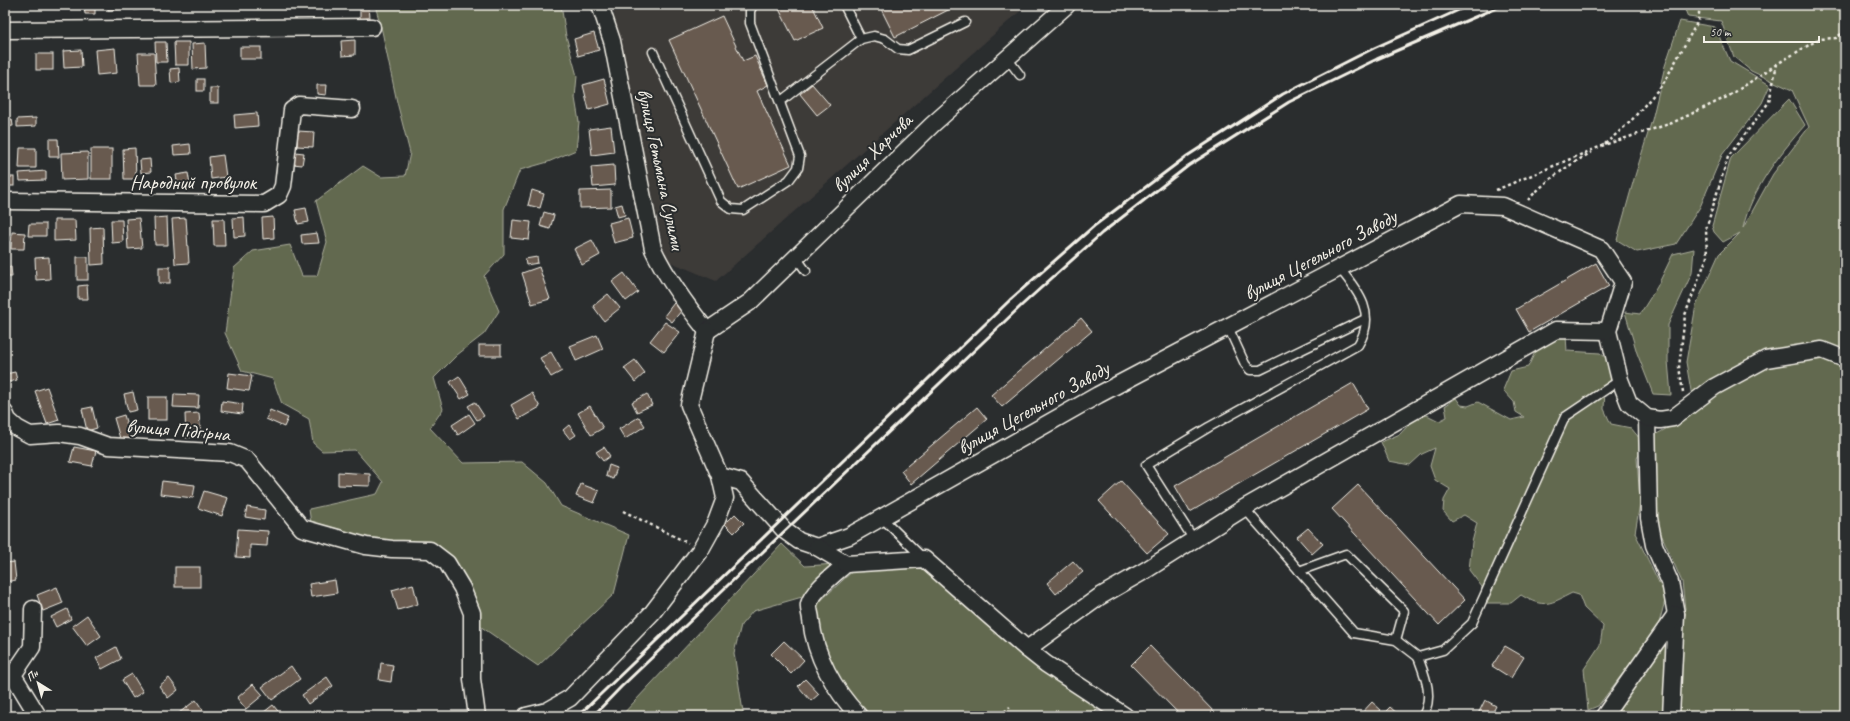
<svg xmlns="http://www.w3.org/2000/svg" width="1850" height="721" font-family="Caveat,sans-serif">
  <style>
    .built { fill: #3d3a38 }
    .green { fill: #62694f; stroke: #abad9c }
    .building { fill: #685a50; stroke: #f4f1e8 }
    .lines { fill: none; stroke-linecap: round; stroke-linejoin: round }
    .service-casing { stroke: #f4f1e8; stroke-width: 11 }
    .minor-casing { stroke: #f4f1e8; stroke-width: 19 }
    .path { stroke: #f4f1e8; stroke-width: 2.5; stroke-dasharray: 3 3; stroke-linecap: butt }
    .service { stroke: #2a2d2e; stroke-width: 8 }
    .minor { stroke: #2a2d2e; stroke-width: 16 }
    .rail { stroke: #f4f1e8; stroke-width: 3 }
    .labels { text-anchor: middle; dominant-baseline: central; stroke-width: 4; stroke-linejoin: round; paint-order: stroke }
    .street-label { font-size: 20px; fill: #f4f1e8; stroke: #2a2d2e }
  </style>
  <rect width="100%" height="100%" fill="#2a2d2e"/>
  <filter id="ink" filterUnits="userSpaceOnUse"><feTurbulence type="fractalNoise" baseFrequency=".025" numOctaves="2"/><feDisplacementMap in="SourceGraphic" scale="8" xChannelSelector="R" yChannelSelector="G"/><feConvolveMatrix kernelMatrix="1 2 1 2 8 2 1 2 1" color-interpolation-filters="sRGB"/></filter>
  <g filter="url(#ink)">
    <path class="built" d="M612,5H1027L716,281L666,260Z"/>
    <g class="green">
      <path d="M375,5H561L566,36L577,76L575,98L579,122L576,150L548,162L520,170L504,209V254L484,276L499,311L484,334L457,355L434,378L443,409L430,428L463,463L522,462L547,483L561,506L629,535L614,594L538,666L477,624L451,560L311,524L309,509L377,494L383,482L355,450L322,451L313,443L309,419L282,404L273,379L242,371L225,333L234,268L253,251L290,245L302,276H317L327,242L316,201L363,166L381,177L405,176L410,153L397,102L382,31Z"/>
      <path d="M1683,5H1845V716H1612L1685,609L1682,582L1655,520L1651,437L1675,424L1694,408L1686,362L1696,305L1719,254L1740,233L1723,242L1714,232L1712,226L1731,158L1789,99L1805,125C1779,155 1752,188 1743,228L1773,174L1809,127L1792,90L1751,71L1734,57L1721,21L1688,17Z"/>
      <path d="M1680,21L1715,27L1730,61L1770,85L1762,103L1722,155L1700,207L1676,244L1637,252L1617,240L1634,179L1652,120L1665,66Z"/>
      <path d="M1694,249L1692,273L1668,325V361L1671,395L1653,394L1637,353L1625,312L1640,314L1657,287L1673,254Z"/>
      <path d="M1555,336H1566L1567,351L1600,353L1611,362L1612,377L1605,389L1604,409L1611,424L1631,428L1645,445L1637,458L1640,503L1635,533L1666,597L1658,627L1598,706L1588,710L1584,669L1600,645L1603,626L1584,608L1579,595L1572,593C1550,604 1544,609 1521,595L1511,603H1481L1482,587L1469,570L1472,542L1477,523L1464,515L1452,521L1443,511L1444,500L1450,489L1435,480L1430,466L1435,448L1422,454L1410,465L1389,461L1381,442L1400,434L1415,418L1427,415L1439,421L1447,417L1445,406L1456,398L1461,405L1468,406L1478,402L1511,420L1524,417L1516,412L1514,402L1503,390L1511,371L1528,367L1537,348Z"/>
      <path d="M782,544L805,566L837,564L802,597L753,611L741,625L734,653L743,712L746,716H621Z"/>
      <path d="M923,567L1099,708L1091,716H867L831,667L819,636L815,606L856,568Z"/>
    </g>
    <g class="building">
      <rect x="56" y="5" width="13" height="2"/>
      <path d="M84,5H95V14H85Z"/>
      <path d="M108,5H120V9L108,10Z"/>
      <path d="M134,5H148V9L134,10Z"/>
      <path d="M777,5H812L823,28L795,41Z"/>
      <path d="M879,5H955L956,6L895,37Z"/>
      <path d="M369,6L370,18L360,19V7Z"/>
      <path d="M722,16L743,61L755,56L768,85L757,91L791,165L738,189L669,40Z"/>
      <path d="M594,33L599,50L578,56L574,39Z"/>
      <path d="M355,40V55L342,56L341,41Z"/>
      <path d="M155,42H166L167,62H156Z"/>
      <path d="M174,42H189V65H175Z"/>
      <path d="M205,43L206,68L193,69L192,44Z"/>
      <rect x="240" y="47" width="21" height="12"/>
      <path d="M115,48L117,73L97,75L95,50Z"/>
      <path d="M81,50L82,67L64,68L63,51Z"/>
      <path d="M138,53H154L156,85H140Z"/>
      <rect x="36" y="54" width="17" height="16"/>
      <path d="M179,68L180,82L171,83L170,69Z"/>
      <rect x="197" y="79" width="7" height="12"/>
      <path d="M604,79L610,104L589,110L583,85Z"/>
      <path d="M812,84L830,105L817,115L800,94Z"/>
      <path d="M317,85H327L326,95L317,94Z"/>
      <rect x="210" y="88" width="8" height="15"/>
      <path d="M257,113L258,126L235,128L234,115Z"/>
      <path d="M36,118V126L17,127V119Z"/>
      <path d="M12,119L13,126L5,127V120Z"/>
      <path d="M611,126L614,152L592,155L589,129Z"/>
      <path d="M298,131L314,132L313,147L297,146Z"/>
      <path d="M49,139H58L59,157H49Z"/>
      <path d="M190,144L191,154L174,155L173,146Z"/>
      <path d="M20,148H36V168H19Z"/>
      <path d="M135,148L136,179H124L123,149Z"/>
      <rect x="91" y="149" width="21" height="30"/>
      <path d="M88,152V179L62,180L61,153Z"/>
      <path d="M295,152L304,153L302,165L293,164Z"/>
      <path d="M223,155L226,177L211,179L209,157Z"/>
      <path d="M150,159L151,172L141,173L140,160Z"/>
      <path d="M614,165L615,185L593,187L591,167Z"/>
      <path d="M46,171V180L20,181L19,173Z"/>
      <path d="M188,173L190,185L178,186L176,175Z"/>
      <rect x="5" y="177" width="9" height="9"/>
      <path d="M532,190L544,194L540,208L528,205Z"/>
      <path d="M611,190V207L580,208V191Z"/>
      <path d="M622,204L625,215L618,217L615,206Z"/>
      <path d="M306,208L309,222L298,224L295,210Z"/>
      <path d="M544,212L554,215L550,229L540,226Z"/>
      <path d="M167,217L168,245H155L154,218Z"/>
      <path d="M244,217L245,236L234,237L233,218Z"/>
      <path d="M273,217L274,238L263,239L262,218Z"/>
      <path d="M139,218L142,248L128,249L126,219Z"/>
      <path d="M186,218L189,263L175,264L172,219Z"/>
      <path d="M628,218L633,238L614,243L609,223Z"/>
      <path d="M213,219H224L225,246H214Z"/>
      <rect x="5" y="220" width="2" height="19"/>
      <path d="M54,220H75L76,240L54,241Z"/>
      <path d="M111,220H122L123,242L112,243Z"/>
      <path d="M513,220L531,222L529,240L511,238Z"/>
      <path d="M29,224H46V236H28Z"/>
      <path d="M103,227L104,264L91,265L90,228Z"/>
      <path d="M12,232L25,233L24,249H11Z"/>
      <path d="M317,233L319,243L302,244L301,235Z"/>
      <path d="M592,240L600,255L582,265L574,249Z"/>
      <path d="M49,257L50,279L36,280L35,258Z"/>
      <rect x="77" y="257" width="11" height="23"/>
      <path d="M537,257L538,263L526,265L525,259Z"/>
      <path d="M1596,263L1609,286L1529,332L1516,309Z"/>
      <path d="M5,267H11L12,277H5Z"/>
      <rect x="159" y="267" width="11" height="16"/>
      <path d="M539,267L550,299L532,304L522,273Z"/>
      <path d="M624,273L638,292L626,301L612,282Z"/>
      <path d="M87,285L88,299H78V286Z"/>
      <path d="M608,294L620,308L604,321L593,306Z"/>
      <path d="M674,303L682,310L672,322L664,316Z"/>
      <path d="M1081,318L1092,331L1002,407L991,395Z"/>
      <path d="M665,322L680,332L664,352L650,341Z"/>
      <path d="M597,335L603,349L576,361L570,346Z"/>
      <rect x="479" y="345" width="22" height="11"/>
      <path d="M551,352L562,371L551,377L540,358Z"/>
      <path d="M635,360L645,373L635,382L624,368Z"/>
      <path d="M15,372L17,380L5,383V374Z"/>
      <path d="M229,373L252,376L249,391L227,388Z"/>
      <path d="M459,376L470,394L461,399L450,382Z"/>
      <path d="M1353,383L1368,409L1190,512L1175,486Z"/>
      <path d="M47,387L59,420L47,424L35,391Z"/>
      <path d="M133,392L137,410L128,412L124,394Z"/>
      <path d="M532,393L540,407L519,419L511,405Z"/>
      <path d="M174,394L199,395L198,408L173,407Z"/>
      <path d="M647,394L652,405L637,412L632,402Z"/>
      <rect x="148" y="397" width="19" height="23"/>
      <path d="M222,401L243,404L242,414L221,411Z"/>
      <path d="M475,402L484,416L477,420L468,406Z"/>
      <path d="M590,406L603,428L591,435L578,413Z"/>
      <path d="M92,407L97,428L87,431L82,409Z"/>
      <path d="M977,407L987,419L911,484L901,471Z"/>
      <path d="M270,410L288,418L284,427L266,419Z"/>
      <path d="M199,413L201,436L186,438L185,414Z"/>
      <path d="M469,414L475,423L458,435L452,425Z"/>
      <path d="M124,415L131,439L121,442L114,418Z"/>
      <path d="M639,417L645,426L625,439L619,429Z"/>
      <path d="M569,425L576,435L570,439L563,430Z"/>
      <path d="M74,447L96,451L92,466L70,462Z"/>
      <path d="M604,447L610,456L603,461L596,452Z"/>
      <path d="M609,465L617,468L613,479L606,476Z"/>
      <path d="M338,472L370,474V486L338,485Z"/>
      <path d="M162,481L195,485L193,498L160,494Z"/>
      <path d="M1121,481L1169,534L1147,553L1099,501Z"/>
      <path d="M581,484L599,491L594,503L576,496Z"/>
      <path d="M1358,485L1465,600L1439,625L1332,509Z"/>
      <path d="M204,491L228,498L222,516L198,508Z"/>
      <path d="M247,507L265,510L264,520L245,517Z"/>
      <path d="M735,514L744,523L734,533L725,524Z"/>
      <path d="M1308,528L1323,544L1312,554L1297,537Z"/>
      <path d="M238,529L268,531L267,546L250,545V558L236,557Z"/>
      <path d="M1073,561L1083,572L1056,594L1047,583Z"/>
      <path d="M14,562L16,580L5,582V563Z"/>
      <rect x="175" y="567" width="25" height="20"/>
      <path d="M335,580L337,593L311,597L309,584Z"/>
      <path d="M413,584L418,604L398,610L392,590Z"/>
      <path d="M57,587L63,603L43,611L37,595Z"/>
      <path d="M67,609L71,619L56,627L51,617Z"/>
      <path d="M87,615L101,636L87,646L72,626Z"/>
      <path d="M784,641L804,660L791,674L771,654Z"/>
      <path d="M1150,646L1217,715L1216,716H1181L1131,665Z"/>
      <path d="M1505,646L1524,657L1511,678L1492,666Z"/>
      <path d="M116,647L121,659L102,669L96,658Z"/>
      <path d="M381,663L393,665L391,682L379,680Z"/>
      <path d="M291,666L300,679L272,700L262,687Z"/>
      <path d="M132,674L143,692L133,698L122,680Z"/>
      <path d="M327,677L333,686L308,704L302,695Z"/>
      <path d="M169,678L178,690L168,698L159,686Z"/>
      <path d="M805,679L819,694L811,701L798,686Z"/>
      <path d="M253,684L263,695L246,709L237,698Z"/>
      <path d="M196,700L205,713L201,716H175Z"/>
      <path d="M1485,700L1496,706L1491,716H1477Z"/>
      <path d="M1372,702L1381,710L1375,716H1359Z"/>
      <path d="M273,705L281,715L259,716Z"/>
      <path d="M1390,707L1400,716H1381Z"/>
      <path d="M225,710L230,716H218Z"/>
      <path d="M294,711L297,716H286Z"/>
    </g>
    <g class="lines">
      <g class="service-casing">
        <g id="service">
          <path d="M844,5L861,39"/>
          <path d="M653,52L721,201L731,209L743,210L789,180L798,168L800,156L750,23V11L753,5"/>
          <path d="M1007,58L1020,75"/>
          <path d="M781,101L861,39L874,36L885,39L898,49L908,50L965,22"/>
          <path d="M796,257L806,271"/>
          <path d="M1228,327L1245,364L1250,370H1260L1365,319"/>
          <path d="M1244,508L1354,633L1396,640L1418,657L1443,650L1472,623L1565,417L1620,380"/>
          <path d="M881,517L923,558"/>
          <path d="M1194,540L1146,465L1209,427L1358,345C1377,315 1359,292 1340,269"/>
          <path d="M1299,571L1346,554L1404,611L1396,640"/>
          <path d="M1418,657C1425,676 1434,696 1423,716"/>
        </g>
      </g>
      <g class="minor-casing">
        <g id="minor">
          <path d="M600,5L612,41L653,249C667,279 687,306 707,331"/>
          <path d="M5,30L372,27"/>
          <path d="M5,201L264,204L279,195L283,186L292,110L299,105L352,109"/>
          <path d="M707,331L750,302L932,125L1067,5"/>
          <path d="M5,413L8,420L17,428L30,435L59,433L80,436L108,446L230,453L247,460L302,528L366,546L392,549L430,550L447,563L462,588L472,613V679L477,716"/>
          <path d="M1647,418L1649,518L1654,545L1670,582L1676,614L1671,716"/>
          <path d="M720,476L741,482L785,531L799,541L817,547L849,536L1098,395L1461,204L1503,206L1601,249L1623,282L1608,331L1620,380L1629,403L1647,418L1660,420L1673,418L1714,387L1766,359L1822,350L1845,359"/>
          <path d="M817,547L846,564C836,573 812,591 809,604C808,609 811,615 811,620C815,656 834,690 859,716"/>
          <path d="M846,564L924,559L1027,649L1046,664L1125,716"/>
          <path d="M33,609L32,647L13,675L38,716"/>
          <path d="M1027,649L1099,597L1146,570L1244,508L1556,330L1608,331"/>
          <path d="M526,716L547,711L570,698L652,613L701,549L716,522L725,498L720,476L689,405L707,331"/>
          <path d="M1604,716L1676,614"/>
        </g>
      </g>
      <g class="path">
        <path d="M1605,144L1630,122L1663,84L1698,21L1700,5"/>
        <path d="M1496,190L1604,145L1672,123L1729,96L1777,64"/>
        <path d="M1528,200C1546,180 1569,165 1592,152"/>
        <path d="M1683,392L1679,367L1685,315L1707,257L1706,229L1728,157L1769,102L1777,64L1819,39L1836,38L1845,31"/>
        <path d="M623,511L688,543"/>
        <path d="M1000,716L1010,707"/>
      </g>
      <use href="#service" class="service"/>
      <use href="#minor" class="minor"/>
      <g class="rail">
        <path d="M578,716L1010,300L1094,226L1187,156L1283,94L1374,48L1470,5"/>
        <path d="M593,716L621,687L1022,305L1102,233L1188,166L1289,102L1377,59L1503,5"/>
      </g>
    </g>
  </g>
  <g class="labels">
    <g class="street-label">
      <text transform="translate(872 153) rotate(-44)">вулиця Харчова</text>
      <text transform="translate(661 169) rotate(78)">вулиця Гетьмана Сулими</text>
      <text x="193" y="182">Народний провулок</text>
      <text transform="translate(1320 255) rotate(-28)">вулиця Цегельного Заводу</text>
      <text transform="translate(1033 408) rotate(-29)">вулиця Цегельного Заводу</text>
      <text transform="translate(178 430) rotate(5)">вулиця Підгірна</text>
    </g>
  </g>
  <rect width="1850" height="721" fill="none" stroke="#2a2d2e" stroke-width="20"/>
  <rect x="10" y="10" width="1830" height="701" fill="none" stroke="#f4f1e8" stroke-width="1.5" filter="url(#ink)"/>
  <g transform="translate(38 683) rotate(323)" stroke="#2a2d2e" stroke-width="3" paint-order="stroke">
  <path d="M0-3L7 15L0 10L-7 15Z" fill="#f4f1e8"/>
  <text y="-6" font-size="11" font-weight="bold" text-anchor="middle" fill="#f4f1e8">Пн</text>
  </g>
  <path d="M1704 36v6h115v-6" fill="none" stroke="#f4f1e8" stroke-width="2"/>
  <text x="1710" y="36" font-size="12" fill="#f4f1e8" stroke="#2a2d2e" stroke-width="3" paint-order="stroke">50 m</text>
</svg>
